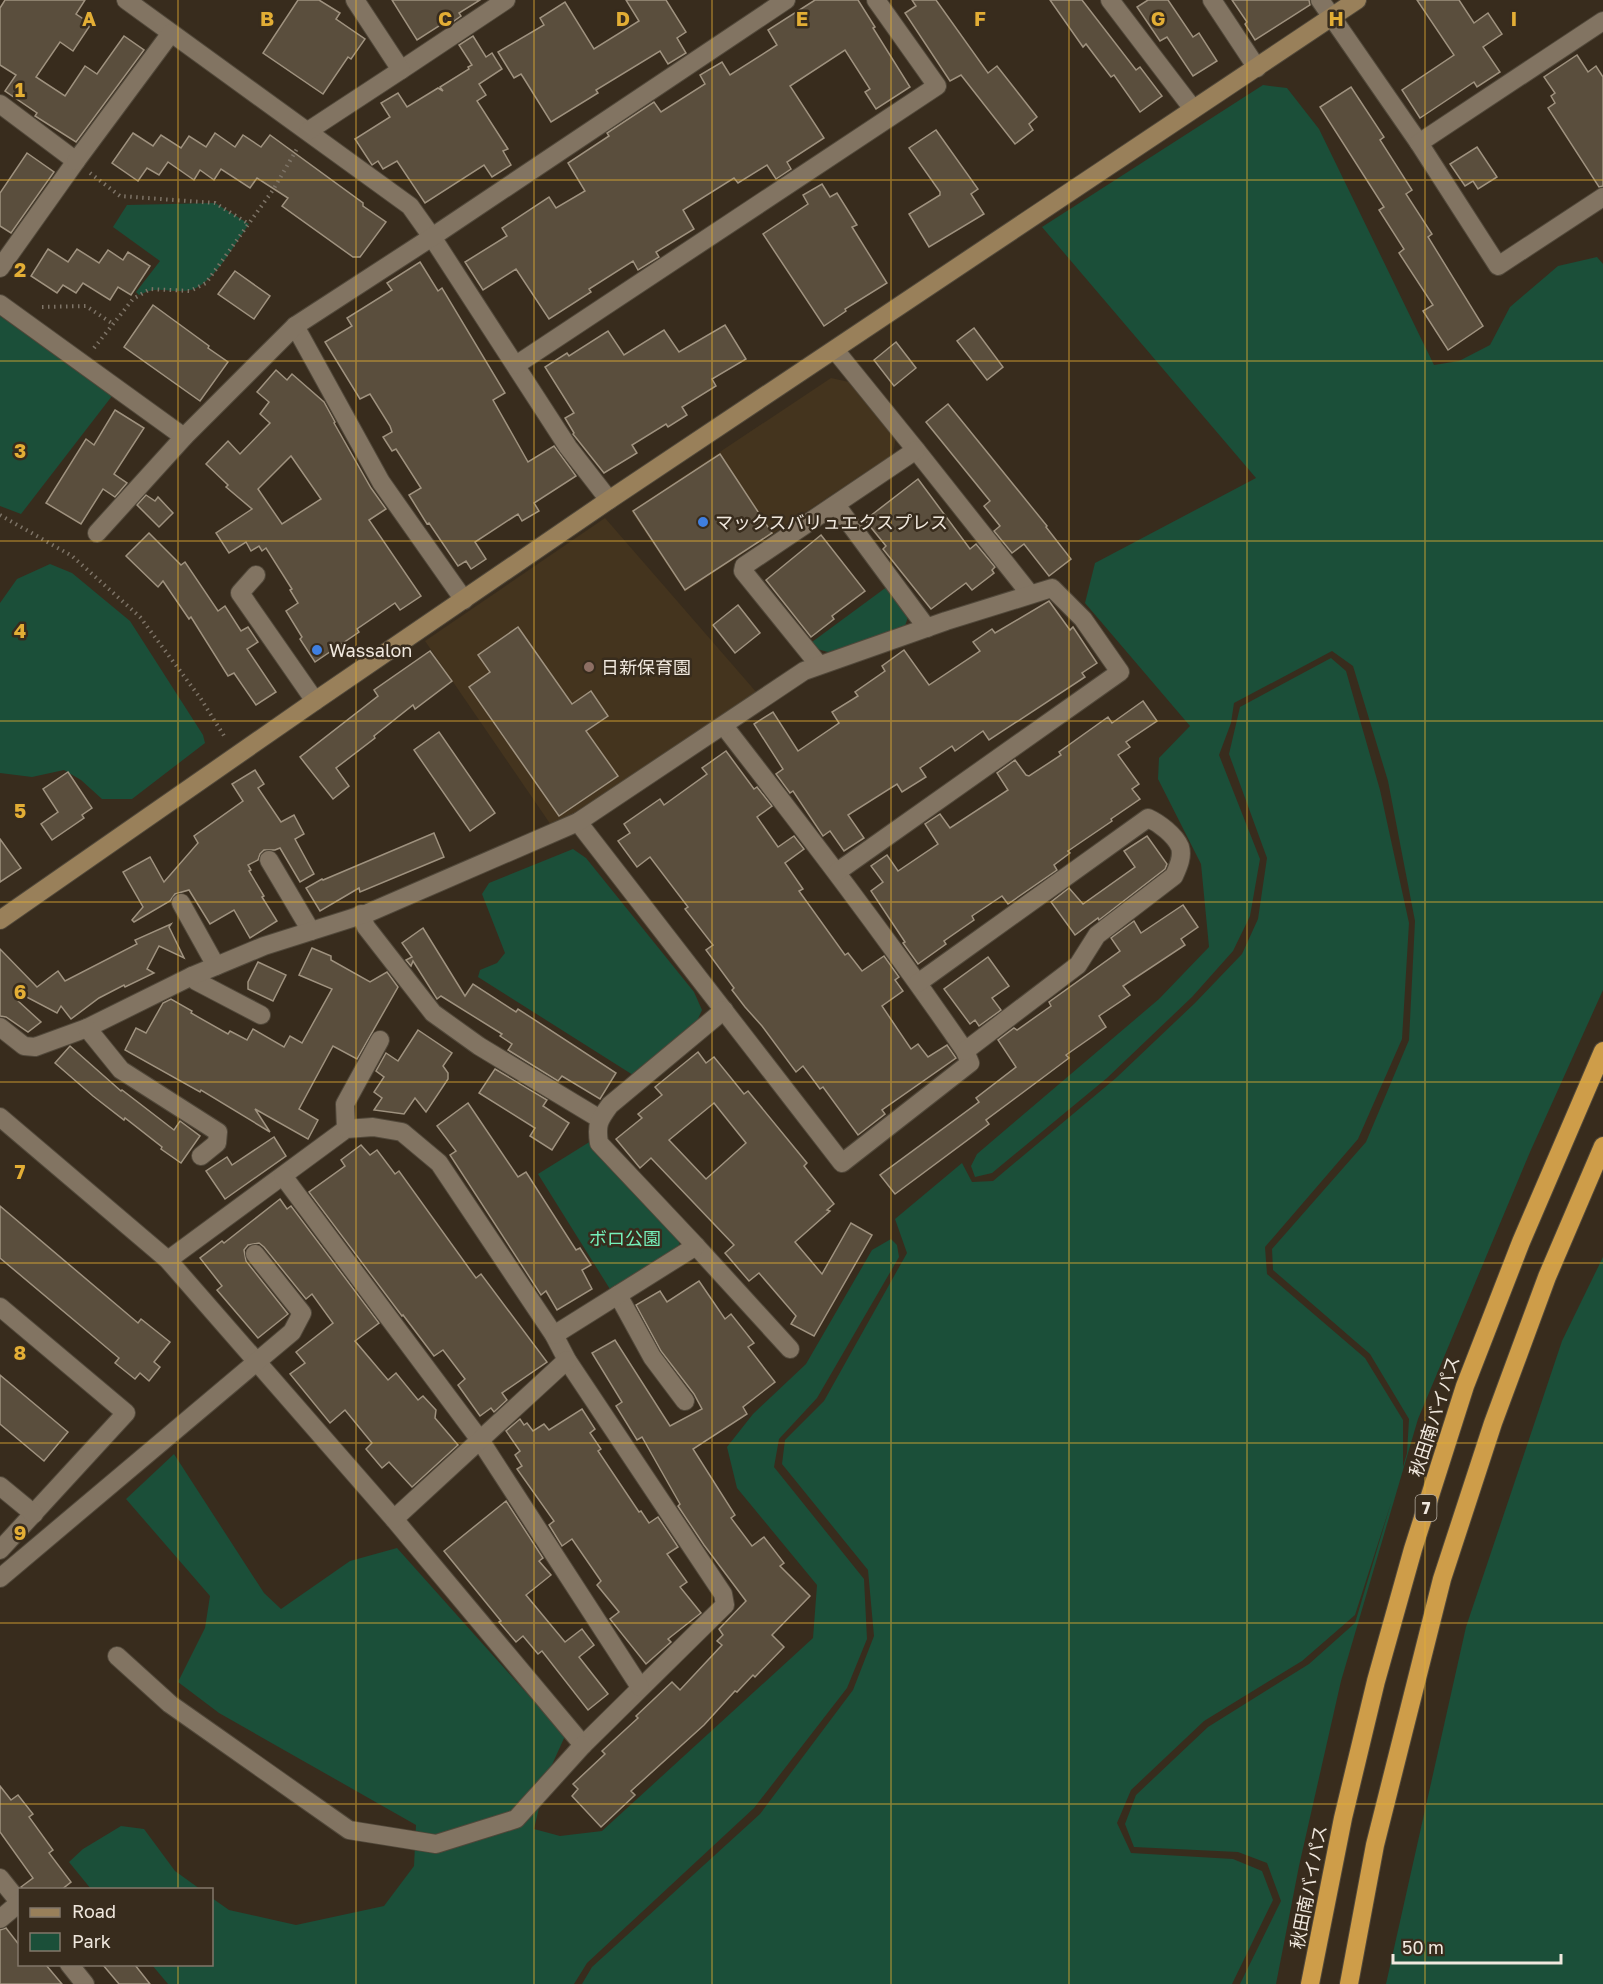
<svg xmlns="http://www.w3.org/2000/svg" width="1603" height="1984" font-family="'Golos Text','Noto Sans JP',sans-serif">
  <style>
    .built { fill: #44341e }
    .green { fill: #1b4f39 }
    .building { fill: #5a4e3d; stroke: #9f927f; stroke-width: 1.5; fill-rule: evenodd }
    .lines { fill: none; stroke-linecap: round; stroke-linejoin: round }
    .street-casing { stroke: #51483a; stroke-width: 20 }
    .secondary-casing { stroke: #51483a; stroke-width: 20 }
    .highway-casing { stroke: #51483a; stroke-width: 20 }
    .path { stroke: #7d7366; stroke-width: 4; stroke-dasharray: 1.5 4.5; stroke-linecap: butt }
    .street { stroke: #827462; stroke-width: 18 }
    .secondary { stroke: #99805a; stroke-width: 18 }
    .highway { stroke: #ce9d49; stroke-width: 18 }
    .grid { fill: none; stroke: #e3ae35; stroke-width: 1.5; stroke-opacity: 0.55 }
    .shop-dot { fill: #3f7fe0; stroke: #382c1d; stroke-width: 2 }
    .education-dot { fill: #8d6e63; stroke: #382c1d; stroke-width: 2 }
    .labels { text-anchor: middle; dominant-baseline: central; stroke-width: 5; stroke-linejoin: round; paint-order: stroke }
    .shield { fill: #382c1d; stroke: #b9b0a4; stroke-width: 1.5 }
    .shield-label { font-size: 16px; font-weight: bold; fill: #f0e8de }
    .poi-label { font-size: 18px; fill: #f0e8de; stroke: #382c1d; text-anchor: start }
    .park-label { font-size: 18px; fill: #74f0ba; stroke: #382c1d }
    .street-label { font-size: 18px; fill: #f0e8de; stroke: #382c1d }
    .grid-label { font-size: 20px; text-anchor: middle; font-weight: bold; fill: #e3ae35; stroke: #382c1d; stroke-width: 5; stroke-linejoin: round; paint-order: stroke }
  </style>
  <rect width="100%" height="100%" fill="#382c1d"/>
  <g class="built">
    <path d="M831,378L849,382L896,437L893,454L685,592L631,511Z"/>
    <path d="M605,518L757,693L553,828L425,641Z"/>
  </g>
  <g class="green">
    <path d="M1263,85L1287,88L1319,129L1434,365L1459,361L1490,345L1510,307L1558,266L1597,257L1603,264V990L1530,1152L1418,1419L1341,1681L1299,1866L1276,1984H1240L1281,1901L1267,1863L1238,1852L1134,1847L1125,1824L1136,1795L1208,1727L1309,1664L1355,1623L1391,1503L1355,1615L1302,1661L1204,1721L1131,1790L1117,1823L1131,1853L1233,1859L1262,1871L1273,1900L1232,1984H582L592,1967L760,1814L853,1690L874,1636L868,1570L782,1464L785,1440L824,1401L907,1253L895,1219L962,1163L972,1182L993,1181L1116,1078L1195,1003L1242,954L1258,919L1267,858L1229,754L1240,707L1331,658L1346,671L1380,790L1409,923L1402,1039L1358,1139L1265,1247L1267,1274L1365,1358L1403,1420V1467L1407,1453L1409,1419L1370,1354L1273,1270L1272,1249L1366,1142L1409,1040L1415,921L1388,781L1353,666L1332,651L1234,703L1231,723L1219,755L1260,859L1250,916L1233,951L1192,997L1107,1078L992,1173L975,1177L971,1166L977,1154L1159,999L1209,947L1201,864L1158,779L1159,758L1190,726L1085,603L1095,563L1256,478L1042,227Z"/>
    <path d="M215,203L249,224C236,242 212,286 190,290C170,294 160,284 139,295L136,292L160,261L113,227L127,205Z"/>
    <path d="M0,316L112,396L21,514L0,506Z"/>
    <path d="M50,564L72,573L130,621L203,735L205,743L132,799H102L81,780L64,770L32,777L0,773V603L17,579Z"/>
    <path d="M888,586L909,614L904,629L828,652L817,649L812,642Z"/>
    <path d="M573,849L586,858L694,992L702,1010L697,1021L633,1075L478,977L480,970L497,963L505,953L482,894L489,883Z"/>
    <path d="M591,1141L680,1239L678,1252L613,1294L538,1174Z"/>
    <path d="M891,1239L897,1245L899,1257L817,1398L779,1439L774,1467L864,1579L867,1639L847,1688L754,1808L587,1963L574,1984H168L152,1965L212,1964V1898L229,1910L296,1925L384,1906L414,1866L416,1825L219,1713L178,1682L205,1628L210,1596L126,1499L174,1454L264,1593L281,1609L350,1561L397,1548L565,1736L546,1778L534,1829L560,1836L602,1831L813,1638L817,1585L737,1488L727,1447L753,1414L806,1364L872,1250Z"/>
    <path d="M1603,1257V1984H1386L1466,1627L1562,1341Z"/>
    <path d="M121,1826L144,1829L175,1871L200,1889H91L69,1862L83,1849Z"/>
  </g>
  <g class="building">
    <path d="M5,0H85L76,14L91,24L73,51L60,42L36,77L65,96L85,66L97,74L124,36L144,50L76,142L35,116L37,113L5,91L16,75L0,65V8Z"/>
    <path d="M298,0H319L340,13L336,19L365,39L351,59L348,57L323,94L263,53Z"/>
    <path d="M392,0H480L459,13L461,16L447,26L445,22L417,40Z"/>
    <path d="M626,0H666L686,32L677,38L686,53L668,64L660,51L596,90L598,93L551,122L523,77L521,74L514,78L498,52L544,25L540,18L565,2L594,49L639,21Z"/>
    <path d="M815,0H858L875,27L873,28L910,87L876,109L865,92L870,89L845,50L790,86L824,138L787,162L791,169L776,179L767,165L738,183L734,178L683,210L694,229L656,252L659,257L638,270L633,261L589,289L591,292L549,319L516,269L483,290L465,262L507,236L502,228L549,197L556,208L585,191L568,163L609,136L607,133L654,102L661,112L705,84L700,75L722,62L730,75L777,45L768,30Z"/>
    <path d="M912,0H936L988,73L997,66L1037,117L1029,124L1033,130L1015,144L961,75L950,81L905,13L916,6Z"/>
    <path d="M1050,0H1082L1136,70L1140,67L1162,96L1140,112L1114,75L1111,77L1086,44L1083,47Z"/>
    <path d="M1148,0H1168L1193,37L1199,33L1217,61L1193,76L1167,37L1160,41L1137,7Z"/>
    <path d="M1232,0H1309L1310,5L1255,40L1245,24L1247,22Z"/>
    <path d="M1417,0H1459L1474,23L1488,13L1502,34L1483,47L1500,72L1477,87L1474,82L1420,118L1402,90L1454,55Z"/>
    <path d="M473,36L486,57L492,53L502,69L479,84L486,95L477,101L508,149L503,151L511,165L492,177L484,165L425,203L397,161L383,169L378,161L372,165L355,139L390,117L381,103L398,93L407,107L438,88L443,91L440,87L469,69L468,67L472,65L459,45Z"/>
    <path d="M1577,55L1588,72L1596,66L1603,77V186L1599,187L1548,108L1555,103L1551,96L1555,93L1544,77Z"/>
    <path d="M1351,87L1384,137L1380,140L1412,190L1406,194L1432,234L1428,237L1483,326L1448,350L1423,311L1433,305L1399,253L1404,249L1379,210L1384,207L1320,107Z"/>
    <path d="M936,130L978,189L971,194L984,214L929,247L909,214L940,195V192L909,148Z"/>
    <path d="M133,133L153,146L161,135L181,148L189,136L206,147L215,133L235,147L243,135L261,147L270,135L363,203V206L386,222L360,257H353L282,206L288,198L257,178L250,188L221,169L214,180L200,170L194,180L168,162L159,175L147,168L138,181L112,163Z"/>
    <path d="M1477,147L1497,177L1478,189L1473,181L1465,186L1450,164Z"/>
    <path d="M27,153L54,172L11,233L0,226V193Z"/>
    <path d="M822,184L830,197L837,193L857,225L852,227L887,283L845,309L846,311L824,326L763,234L808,204L803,195Z"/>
    <path d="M48,249L68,262L77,249L99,263L108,250L123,260L128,252L150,266L131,295L118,287L110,300L83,283L76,293L63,285L57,293L31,276Z"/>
    <path d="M420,262L438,291L442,288L505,393L493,400L528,462L554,446L576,476L534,503L539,511L522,521L518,514L475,542L486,559L471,569L466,561L458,566L429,523L427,524L409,495L421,488L396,449L392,451L383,437L392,432L390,426L370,394L360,399L325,342L352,326L347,318L392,290L387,283Z"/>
    <path d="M235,271L270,296L254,319L218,294Z"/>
    <path d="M153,305L209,346L208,348L228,362L200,401L124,347Z"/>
    <path d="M725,325L746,359L712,379L716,386L682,407L687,415L668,427L666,424L632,445L637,453L604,473L573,434L574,433L565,418L574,413L545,367L567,353L569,356L608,331L624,355L664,330L679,352Z"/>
    <path d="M974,328L1003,367L987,380L957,341Z"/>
    <path d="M896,342L916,368L894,386L874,360Z"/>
    <path d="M276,370L287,380L292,374L324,402L335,422L334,423L371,488L386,509L369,520L421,596L400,610L395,603L357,629L359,632L315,662L300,639L302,637L286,611L298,603L290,590L292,589L266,548L262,551L259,546L251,551L246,542L229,553L216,533L252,509L226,487L228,485L206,464L228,441L240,454L270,423L260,414L269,402L257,392ZM291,456L321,499L282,524L258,489Z"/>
    <path d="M948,404L1047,526L1046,527L1071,559L1049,576L1024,544L1012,553L994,531L1000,526L984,506L990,501L926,422Z"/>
    <path d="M115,410L144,428L114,474L127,483L115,497L103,489L81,524L46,503L86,439L94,445Z"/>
    <path d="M720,454L772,533L685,590L633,511Z"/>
    <path d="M918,479L970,549L976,544L995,567L992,570L994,573L972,590L966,583L931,609L883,549L886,546L865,520Z"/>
    <path d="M146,495L155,501L158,497L173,513L159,527L137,505Z"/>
    <path d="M149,533L181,565L185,562L218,611L225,606L241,631L248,627L258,642L247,649L276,692L256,705L234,673L228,676L191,617L189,619L163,581L158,587L126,556Z"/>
    <path d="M821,535L865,591L832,616L834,619L811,637L766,580Z"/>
    <path d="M1049,601L1070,630L1073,627L1097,663L1082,673L1085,677L989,740L983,731L955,751L952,746L920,768L926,777L902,792L897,784L848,815L864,838L844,851L830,831L823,836L793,791L790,793L776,774L783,769L754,724L773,712L798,751L839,723L832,712L858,696L855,692L885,671L882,666L904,650L929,685L980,651L973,642L992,629L995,633Z"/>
    <path d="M738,605L760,633L735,653L713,625Z"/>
    <path d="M518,627L572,704L591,691L608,716L586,731L618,776L559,816L469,687L490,672L478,655Z"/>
    <path d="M430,651L452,681L415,709L413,705L374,736L375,738L336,768L349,786L333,799L300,757L378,696L374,690Z"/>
    <path d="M1143,701L1157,721L1126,742L1130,747L1118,755L1139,784L1132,789L1140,799L1111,819L1112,821L1068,851L1070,853L1054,865L1057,870L1008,904L1002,896L972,916L974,920L944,941L946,944L918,964L903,943L905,942L871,891L883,882L871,866L887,855L898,871L938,844L925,824L940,814L950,828L1008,790L997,773L1015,760L1026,775L1029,776L1061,755L1059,752L1108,717L1112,723Z"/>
    <path d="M439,732L495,813L470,831L414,750Z"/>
    <path d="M726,751L754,789L757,787L772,806L757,817L778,847L794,836L804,849L785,863L803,889L799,891L845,955L848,953L862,971L884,956L899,977L895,980L903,991L882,1006L911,1049L918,1044L928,1057L947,1045L956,1058L882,1110L885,1114L858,1135L823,1087L820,1089L803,1066L796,1072L762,1026L745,1007L732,990L734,988L706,950L713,945L685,909L688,907L650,857L637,867L618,841L630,833L624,824L660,799L664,805L707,774L702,768Z"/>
    <path d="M255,770L264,784L258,788L281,822L294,815L304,834L295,839L314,874L300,882L280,848L275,850H264L260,854L258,860L248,865L251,870L249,871L264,896L262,897L277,921L250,938L234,910L210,924L189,890L175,894L170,901L134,922L132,920L143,907L123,872L150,857L164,882L198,843L194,836L243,801L232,784Z"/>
    <path d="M68,772L92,808L82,815L84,818L52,840L41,824L58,812L43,789Z"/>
    <path d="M434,833L444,857L360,892L359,888L320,911L306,888L322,879L323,880Z"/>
    <path d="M1147,836L1167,864L1165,869L1099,920L1098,918L1075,935L1051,902L1069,888L1083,904L1135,867L1124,851Z"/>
    <path d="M0,839L21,868L0,882Z"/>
    <path d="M1183,905L1198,927L1181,939L1185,945L1123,986L1130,995L1099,1016L1106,1027L1066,1055L1069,1058L986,1120L989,1124L895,1194L880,1175L979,1102L976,1098L1016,1067L998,1040L1014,1028L1017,1030L1051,1006L1049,1002L1120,951L1111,938L1134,921L1141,933Z"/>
    <path d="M171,924L169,927L184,958L159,946L147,969L154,973L125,987L124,985L99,998L71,1019L61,1006L57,1013L21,994L17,1000L41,1022L28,1032L6,1017L0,1016V949L37,987L58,971L65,981L137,944L135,940Z"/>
    <path d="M423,928L465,996L473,984L516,1012L518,1009L616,1073L600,1099L562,1076L558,1081L508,1050L512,1044L500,1036L502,1034L441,996L437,999L413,961L411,966L406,960L412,957L402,943Z"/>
    <path d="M312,948L331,956V960L370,982L387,972L398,987L357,1059L333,1046L299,1109L318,1120L308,1139L255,1109L270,1132L201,1090L200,1092L125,1050L136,1028L146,1033L163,1003L171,999L192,1011L191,1013L228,1034L230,1031L247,1040L253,1029L284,1047L290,1036L302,1043L332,989L299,975Z"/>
    <path d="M988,957L1009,986L992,998L1001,1010L979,1026L975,1020L970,1024L944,989Z"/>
    <path d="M258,962L286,975L273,1001L248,989V982Z"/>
    <path d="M418,1030L452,1053L443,1066L448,1073V1079L426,1112L415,1098L404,1114L374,1110L382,1098L374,1092L384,1077L376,1071L386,1053L398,1061Z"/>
    <path d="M70,1046L121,1091L122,1090L174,1130L180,1121L200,1136L181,1163L161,1149L162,1147L125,1118L124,1120L93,1096L55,1063Z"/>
    <path d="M698,1052L706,1063L714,1057L744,1094L748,1091L807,1163L804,1166L834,1204L827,1210L830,1211L795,1242L822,1274L851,1223L872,1235L814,1336L791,1324L796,1316L759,1273L749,1281L725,1253L734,1245L651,1158L640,1168L616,1139L642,1118L638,1114L662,1095L655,1087ZM714,1103L746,1143L706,1179L669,1140Z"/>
    <path d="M495,1069L547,1100L543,1106L569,1123L552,1150L530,1136L535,1128L479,1093Z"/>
    <path d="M468,1103L518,1177L526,1172L576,1250L580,1248L591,1265L582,1270L592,1289L557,1310L546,1291L541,1295L532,1281L450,1155L456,1151L437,1126Z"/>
    <path d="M274,1137L286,1156L225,1199L206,1171L227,1157L232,1165Z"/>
    <path d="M361,1145L370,1155L377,1150L395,1174L399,1171L476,1278L481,1274L547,1362L502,1393L507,1400L494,1412L491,1408L480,1416L458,1385L465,1379L443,1350L434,1356L403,1315L402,1316L309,1192L345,1166L341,1160Z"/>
    <path d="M280,1199L287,1209L291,1206L379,1323L355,1341L388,1380L396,1373L418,1400L423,1396L436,1410L435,1418L458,1445L412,1487L389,1462L382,1468L366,1449L372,1443L345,1410L330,1423L290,1374L305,1363L296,1352L333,1323L312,1294L306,1299L264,1247L259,1243L248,1245L244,1250L246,1261L288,1314L258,1338L217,1290L222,1286L200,1258L222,1241L224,1243Z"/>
    <path d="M0,1206L138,1323L141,1319L170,1342L154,1362L160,1367L149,1381L140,1373L135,1379L115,1363L119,1358L0,1258Z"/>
    <path d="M699,1281L725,1319L731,1314L754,1343L748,1347L775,1382L743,1407L747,1414L693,1449L735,1515L731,1518L752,1546L764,1537L784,1563L780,1566L810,1596L772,1635L784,1647L755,1677L753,1675L737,1692L735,1691L704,1725L631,1791L635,1795L601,1827L572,1796L578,1789L573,1784L605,1754L602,1751L638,1718L636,1716L672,1682L680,1690L722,1645L717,1641L723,1635L719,1629L746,1601L704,1545L678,1506L680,1504L642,1437L637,1440L616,1406L622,1402L592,1353L615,1340L670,1426L702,1409L694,1394L661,1351L636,1305L660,1291L667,1302Z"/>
    <path d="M0,1375L68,1432L44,1461L0,1424Z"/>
    <path d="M582,1409L595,1429L590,1433L601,1449L598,1451L639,1512L641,1511L649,1523L658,1517L678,1547L667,1554L687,1582L680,1587L701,1613L668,1639L671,1642L646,1664L610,1619L619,1612L597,1585L601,1581L572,1539L562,1546L549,1525L554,1521L517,1469L522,1466L515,1455L520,1451L506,1431L520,1419L524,1425L527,1423L533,1431L544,1424L549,1430Z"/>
    <path d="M506,1501L543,1558L539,1561L551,1575L526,1595L565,1642L582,1629L594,1645L579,1657L608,1694L588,1710L542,1651L538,1654L523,1636L516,1642L499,1622L501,1621L444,1551Z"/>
    <path d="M0,1786L11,1800L18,1795L33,1814L29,1817L53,1850L49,1853L71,1882L61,1890H24L21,1887L33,1878L0,1832Z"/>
    <path d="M6,1928L20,1946V1965H46L62,1984H0V1930Z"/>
    <path d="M103,1965H135L150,1984H119Z"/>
  </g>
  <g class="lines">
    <g class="street-casing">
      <g id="street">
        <path d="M126,0L410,206L432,237L568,447L609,500"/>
        <path d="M1110,0L1193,109"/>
        <path d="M1212,0L1257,68"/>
        <path d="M1320,0L1419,143L1498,266L1603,197"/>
        <path d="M401,70L506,0"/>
        <path d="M0,104L76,161L0,268"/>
        <path d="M308,131L401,70L355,0"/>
        <path d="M1419,143L1603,21"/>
        <path d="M76,161L171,33"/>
        <path d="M0,304L184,437"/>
        <path d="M295,326L381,482L464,600"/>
        <path d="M835,350L916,450L1030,594"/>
        <path d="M516,365L937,86L876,0"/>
        <path d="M836,505L927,628"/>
        <path d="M97,533L184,437L295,326L432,237L786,0"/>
        <path d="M256,575L240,593L315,701"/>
        <path d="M819,665L743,571L744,566L916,450"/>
        <path d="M578,822L842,1163L970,1063L965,1051C889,940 807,833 724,726"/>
        <path d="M269,860L311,931"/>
        <path d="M181,903L216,966"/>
        <path d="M361,914L366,927L433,1013L479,1046L600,1119"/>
        <path d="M192,976L196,981L261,1015"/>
        <path d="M918,983L1148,818C1159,823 1175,835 1180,847C1183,857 1178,867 1174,876L1097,935L1078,965L965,1051"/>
        <path d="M0,1027L24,1046L35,1047L87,1028L192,976L264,946L368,913L578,822L804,671L946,621L1052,588L1083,619L1120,672L837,872"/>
        <path d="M87,1028L121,1070L218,1132L217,1143L201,1156"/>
        <path d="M0,1117L168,1260L394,1519L583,1745L725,1605L723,1594L567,1360L554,1335L439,1163L402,1132L373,1127L346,1129L168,1260"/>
        <path d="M346,1129L345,1104L380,1040"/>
        <path d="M283,1176L480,1440L640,1687"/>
        <path d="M696,1246L790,1349"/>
        <path d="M618,1295L652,1357L685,1401"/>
        <path d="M0,1307L126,1413L0,1550"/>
        <path d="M554,1335L696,1246L599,1143C596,1124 599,1120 610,1105L724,1010"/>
        <path d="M0,1486L34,1514"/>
        <path d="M394,1519L567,1360"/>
        <path d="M0,1578L292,1332L302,1313L255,1254"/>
        <path d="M117,1656L170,1704L349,1830L436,1844L516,1819L583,1745"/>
        <path d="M0,1878L20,1903"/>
        <path d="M0,1919L19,1903"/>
        <path d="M69,1964L85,1984"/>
      </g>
    </g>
    <g class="secondary-casing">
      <path id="secondary" d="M0,920L315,701L609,500L1357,0"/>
    </g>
    <g class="highway-casing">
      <g id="highway">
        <path d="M1310,1984L1343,1818L1376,1681L1413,1549L1465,1386L1521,1242L1603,1051"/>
        <path d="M1349,1984L1375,1845L1442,1579L1493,1423L1547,1277L1603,1146"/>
      </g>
    </g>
    <g class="path">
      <path d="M90,173L120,196L215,203L249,224"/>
      <path d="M42,307L86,306L113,324"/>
      <path d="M94,348L133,299L150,289L190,291L206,283L273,190L298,147"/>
      <path d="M0,515L72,556L140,617L201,699L226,739"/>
    </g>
    <use href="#street" class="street"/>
    <use href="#secondary" class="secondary"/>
    <use href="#highway" class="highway"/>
  </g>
  <path class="grid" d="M178,0V1890M356,0V1984M534,0V1984M712,0V1984M891,0V1984M1069,0V1984M1247,0V1984M1425,0V1984M0,180H1603M0,361H1603M0,541H1603M0,721H1603M0,902H1603M0,1082H1603M0,1263H1603M0,1443H1603M0,1623H1603M0,1804H1603M178,1964V1984"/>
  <g class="shop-dot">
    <circle cx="703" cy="522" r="6"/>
    <circle cx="317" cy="650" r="6"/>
  </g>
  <circle class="education-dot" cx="589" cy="667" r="6"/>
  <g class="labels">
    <rect class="shield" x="1415.5" y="1495" width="21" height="26" rx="4.5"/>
    <g class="shield-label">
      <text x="1426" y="1508">7</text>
    </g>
    <g class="poi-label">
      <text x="715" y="522">マックスバリュエクスプレス</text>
      <text x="329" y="650">Wassalon</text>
      <text x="601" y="667">日新保育園</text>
    </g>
    <g class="park-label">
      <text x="625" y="1238">ボロ公園</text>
    </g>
    <g class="street-label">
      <text transform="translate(1434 1416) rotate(-72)">秋田南バイパス</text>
      <text transform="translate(1308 1887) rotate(-79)">秋田南バイパス</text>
    </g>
  </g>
  <g class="grid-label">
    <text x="89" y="26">A</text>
    <text x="267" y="26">B</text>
    <text x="445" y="26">C</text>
    <text x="623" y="26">D</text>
    <text x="802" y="26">E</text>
    <text x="980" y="26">F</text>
    <text x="1158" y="26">G</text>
    <text x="1336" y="26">H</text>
    <text x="1514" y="26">I</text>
    <text x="20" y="97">1</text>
    <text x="20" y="277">2</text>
    <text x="20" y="458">3</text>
    <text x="20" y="638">4</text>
    <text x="20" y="818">5</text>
    <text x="20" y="999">6</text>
    <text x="20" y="1179">7</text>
    <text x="20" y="1360">8</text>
    <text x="20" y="1540">9</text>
  </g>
  <rect x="18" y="1888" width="195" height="78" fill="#382c1d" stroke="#82776a" stroke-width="1.5"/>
  <rect x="30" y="1908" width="30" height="9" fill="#99805a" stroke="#82776a" stroke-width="1.5"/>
  <text x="72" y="1918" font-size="18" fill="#f0e8de">Road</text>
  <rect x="30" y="1933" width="30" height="18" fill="#1b4f39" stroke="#82776a" stroke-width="1.5"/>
  <text x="72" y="1948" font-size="18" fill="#f0e8de">Park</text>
  <path d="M1393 1954v9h168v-9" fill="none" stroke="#f0e8de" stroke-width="3"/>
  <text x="1402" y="1954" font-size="18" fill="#f0e8de" stroke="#382c1d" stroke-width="4.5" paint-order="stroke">50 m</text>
</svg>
